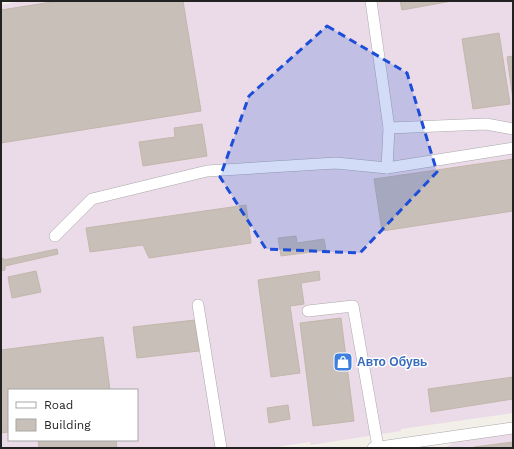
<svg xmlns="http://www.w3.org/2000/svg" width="514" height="449" font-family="'Work Sans',sans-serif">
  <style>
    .industrial { fill: #ebdbe8; fill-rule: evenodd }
    .building { fill: #c7bfb8; stroke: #c4b6ab }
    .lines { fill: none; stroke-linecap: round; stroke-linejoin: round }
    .minor-casing { stroke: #a9a9a9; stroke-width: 12 }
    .minor { stroke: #fff; stroke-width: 11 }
    .marked { fill: #1d4ed8; fill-opacity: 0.2; stroke: #1d4ed8; stroke-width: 3; stroke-dasharray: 8 5; stroke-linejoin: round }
    .labels { text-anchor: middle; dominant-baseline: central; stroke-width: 3; stroke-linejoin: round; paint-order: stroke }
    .shop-label { font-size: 12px; font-weight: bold; fill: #366cbe; stroke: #fff; text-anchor: start }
  </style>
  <rect width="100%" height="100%" fill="#f2efe9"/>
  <g class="industrial">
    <path d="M21,1H513V413L401,429V431L311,445L310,442L270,448H1V5ZM9,390H137V440H9Z"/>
    <path d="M513,433V448H445L454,442Z"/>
  </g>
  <g class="building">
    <path d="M58,1H183L201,111L1,143V10Z"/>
    <path d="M400,1H452L402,10Z"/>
    <path d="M499,33L510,104L473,109L462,39Z"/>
    <path d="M513,56V99L507,57Z"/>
    <path d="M202,124L207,156L143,166L139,142L175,137L174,128Z"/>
    <path d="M513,159V211L382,231L374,179Z"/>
    <path d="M246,205L251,243L149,258L143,245L90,252L86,228Z"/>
    <path d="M296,236L297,243L324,239L326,250L281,256L278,238Z"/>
    <path d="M57,249L58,254L5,266V270L1,271V255L2,259L3,258L4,260Z"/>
    <path d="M36,271L41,292L12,298L8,277Z"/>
    <path d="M319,271L320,280L301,283L304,304L290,306L300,373L271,377L258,280Z"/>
    <path d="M341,318L354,421L313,426L300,323Z"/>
    <path d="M195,320L199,351L137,358L133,327Z"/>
    <path d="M103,337L110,390H9V432L1,433V350Z"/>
    <path d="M513,377V399L431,412L428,389Z"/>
    <path d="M288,405L290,419L269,423L267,408Z"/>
    <path d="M38,440H116L117,448H39Z"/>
    <path d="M513,442V448H474V447Z"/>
  </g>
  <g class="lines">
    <g class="minor-casing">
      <g id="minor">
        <path d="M371,1L389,128L387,168"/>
        <path d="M389,128L486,124L513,129"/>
        <path d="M55,236L92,199L207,171L336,163L387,168L513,148"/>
        <path d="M198,305L221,448"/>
        <path d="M308,311L353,306L378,447"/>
        <path d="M373,448L513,428"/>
      </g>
    </g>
    <use href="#minor" class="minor"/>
  </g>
  <path class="marked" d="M327,26L407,73L437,172L360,253L266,249L220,177L249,96Z"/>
  <defs>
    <g id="shop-square" transform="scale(1)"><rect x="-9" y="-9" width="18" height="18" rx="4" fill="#3f7fe0" stroke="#fff"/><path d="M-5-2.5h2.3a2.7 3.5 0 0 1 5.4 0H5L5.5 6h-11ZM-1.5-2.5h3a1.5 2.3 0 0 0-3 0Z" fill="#fff"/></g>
  </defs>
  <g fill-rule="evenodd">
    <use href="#shop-square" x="343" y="362"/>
  </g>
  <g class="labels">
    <g class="shop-label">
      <text x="357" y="362">Авто Обувь</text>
    </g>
  </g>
  <rect width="514" height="449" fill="none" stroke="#222222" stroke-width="4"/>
  <rect x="8" y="389" width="130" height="52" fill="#ffffff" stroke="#a7a7a7"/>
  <rect x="16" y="402" width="20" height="6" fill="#ffffff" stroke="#a7a7a7"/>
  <text x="44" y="409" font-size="12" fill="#222222">Road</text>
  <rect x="16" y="419" width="20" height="12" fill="#c7bfb8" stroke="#a7a7a7"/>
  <text x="44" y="429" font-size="12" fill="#222222">Building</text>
</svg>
